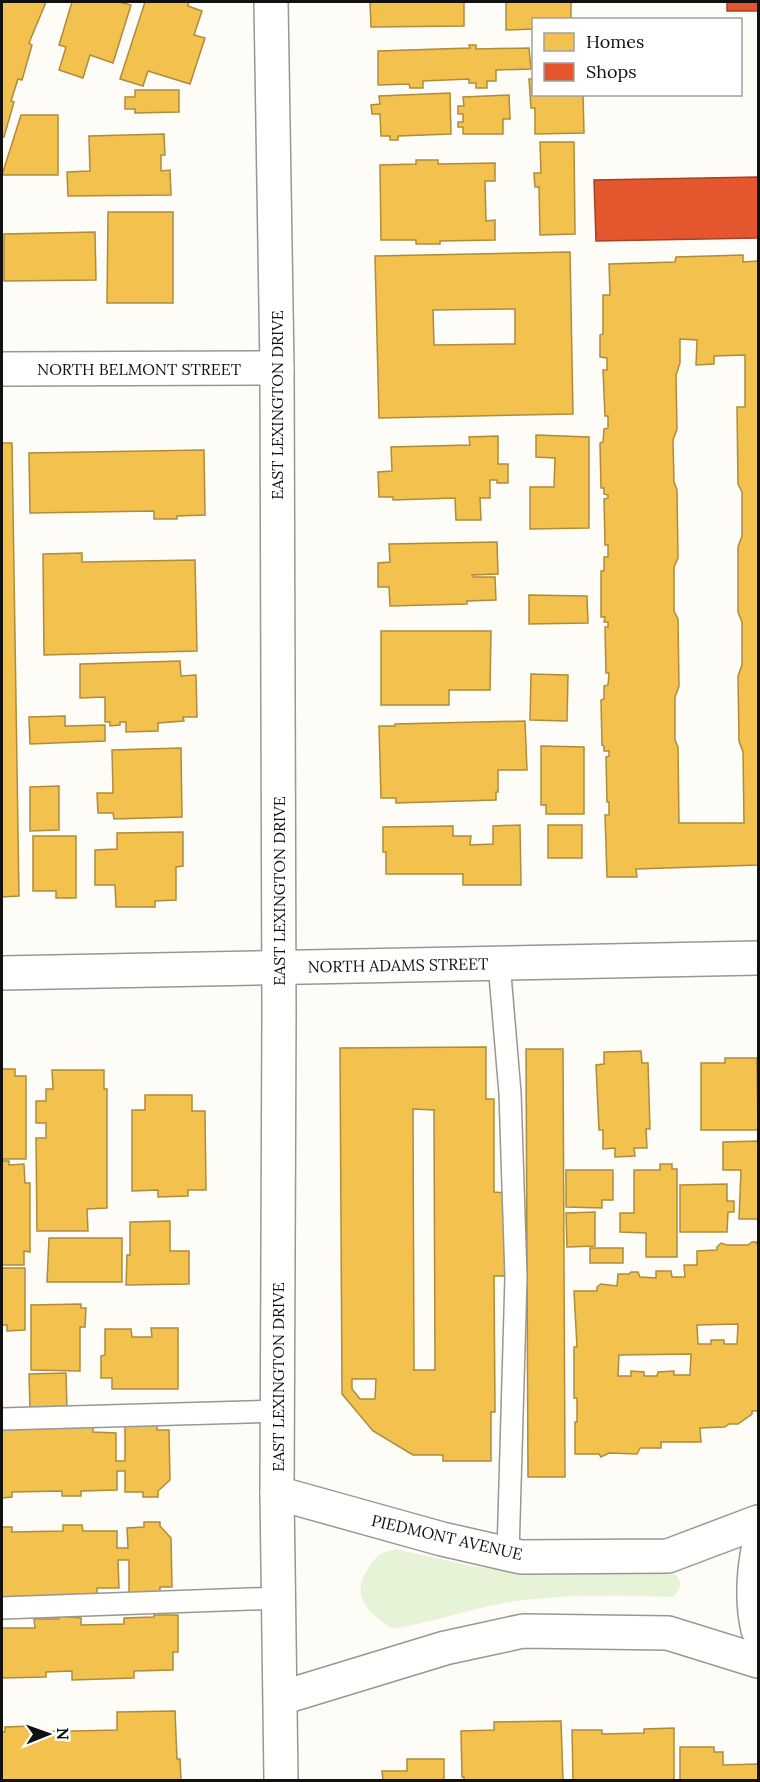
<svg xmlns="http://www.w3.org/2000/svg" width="760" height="1782" font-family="Lora,serif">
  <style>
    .green { fill: #e7f3d7 }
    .homes { fill: #f2c14e; stroke: #ae8c3c; stroke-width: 1.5; fill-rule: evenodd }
    .shops { fill: #e4572e; stroke: #a54225; stroke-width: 1.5 }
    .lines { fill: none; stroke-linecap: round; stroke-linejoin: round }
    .lane-casing { stroke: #979795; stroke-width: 24 }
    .street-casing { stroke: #979795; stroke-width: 36 }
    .lane { stroke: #fffffe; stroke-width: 21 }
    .street { stroke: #fffffe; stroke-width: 33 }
    .labels { text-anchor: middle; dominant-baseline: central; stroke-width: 6; stroke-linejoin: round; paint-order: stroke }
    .street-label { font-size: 16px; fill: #111; stroke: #fff }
  </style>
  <rect width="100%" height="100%" fill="#fdfcf7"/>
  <path class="green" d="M396,1549L470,1566L526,1573L673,1572C683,1581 682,1588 673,1597C624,1596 574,1594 525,1600C481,1605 438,1621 394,1629C372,1616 349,1597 367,1570C378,1554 378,1554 396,1549Z"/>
  <g class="homes">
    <path d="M2,2H46L29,43L32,45L22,80L18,79L11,101L14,102L4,137H2Z"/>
    <path d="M72,2H119L131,5L113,63L90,55L83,78L59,70L66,47L59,45Z"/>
    <path d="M145,2H189L188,6L202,11L194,35L205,38L190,84L148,71L143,86L120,79Z"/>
    <path d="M370,2H464V26L371,27Z"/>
    <path d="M506,2H571V20H534V29L506,30Z"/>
    <path d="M469,45H476V49L529,48L531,69L496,70V81H487V88H476V83H469V79L423,81V88H410L409,84L378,85V51L470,48Z"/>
    <path d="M529,79H534V94H583L584,133L535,134V108H531Z"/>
    <path d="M135,90H179V112L135,113V109H125V97H135Z"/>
    <path d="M450,93L451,134L398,136V140H390V136H381L380,114H372L371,105L380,104L379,96Z"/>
    <path d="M509,95L510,119H503V134H463V127H458V122H463V114H458V106H464L463,97Z"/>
    <path d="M21,115H58V175H2Z"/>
    <path d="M164,134L165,155H161V171L170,170L171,195L68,196L67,172L90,171L89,136Z"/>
    <path d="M540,142H574L575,234L540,235L539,187H535L534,173H541Z"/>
    <path d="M416,160H438V164L495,163V181H485L486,221L495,220V240L440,241V244H416V240H381L380,165L416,164Z"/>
    <path d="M108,212H173V303H107Z"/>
    <path d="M95,232L96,280L4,281V234Z"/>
    <path d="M570,252L573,414L379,418L375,256ZM515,309V344L434,345L433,310Z"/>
    <path d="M743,255V262L758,261V865L636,869L637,877H607L605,815H609V802H607L606,757L609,756V751H604V746L602,745L601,700L604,699V686L608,685L609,673H606L605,627H608V622H604L605,617H601V571H604V557H608V545H605L604,499L608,498V495L604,494V488H601L600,443L603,442L604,429L608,428V416H605L603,370H607V358L600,357V335L603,334V295H610L609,264L675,262L676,257ZM680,339L697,340L696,365L714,364V356L745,355V407H737L738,484L742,492V536L738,547V612L742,622V665L738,676L739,741L743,752L744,823H679L678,747L675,740V697L679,686L678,619L674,611V567L678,558L677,490L674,482L673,440L677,429L676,375L680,363Z"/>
    <path d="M536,435L589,437V528L530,529V487H554L555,458L536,457Z"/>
    <path d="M498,436V464H508V483H497V480H490V498H480L481,520H456L455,498L393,500V497H379L378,472L392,471L391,447L470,445L469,437Z"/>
    <path d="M2,443H12L19,896L2,897Z"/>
    <path d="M204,450L205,515L177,516V519H154V511L30,513L29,453Z"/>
    <path d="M497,542L498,574L472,575L473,577H495L496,600L467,601V604L390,606L389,587H378V563L390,562L389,544Z"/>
    <path d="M82,553V562L195,560L197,651L44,655L43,554Z"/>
    <path d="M529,595L587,596L588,623L529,624Z"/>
    <path d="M381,631H491L490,690H449V705H381Z"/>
    <path d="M180,661L181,676L196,675L197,717H183L184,721L158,723V731L126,732V722H120V725L110,726V722H105V697L80,698V664Z"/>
    <path d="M531,674L568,675L567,721L530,720Z"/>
    <path d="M65,716V726L105,725V741L30,744L29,717Z"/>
    <path d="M525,721L527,770H498V792H496V800L396,803V798H381L379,726H395V724Z"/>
    <path d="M541,746L584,747V814H546V805H541Z"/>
    <path d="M181,748L182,817L114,819L113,813H98L97,793H113L112,750Z"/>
    <path d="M59,786V830L30,831V787Z"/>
    <path d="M520,825L521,885H463V874H386V852H383V827L453,826V836H471L470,845L493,844V826Z"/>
    <rect x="548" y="825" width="34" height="33"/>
    <path d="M183,832V866L176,867V900L155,901V907H116L115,885H95V850L117,849V833Z"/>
    <path d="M33,836H76V898H56V891H33Z"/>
    <path d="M486,1047V1099H494V1192L506,1193V1276H494L495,1412H491V1461H443V1455H413L373,1431L342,1394L340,1048ZM413,1109L434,1110L435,1370H414ZM352,1379H376L375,1399H360L352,1389Z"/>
    <path d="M526,1049H563L565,1477H528Z"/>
    <path d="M641,1051L642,1063H648L650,1129H646L647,1148H634L635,1156L615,1157V1148L603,1149V1130H599L596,1065L604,1064V1052Z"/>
    <path d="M725,1058H757L758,1130H701V1063H725Z"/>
    <path d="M2,1069H15V1076H26V1159H2Z"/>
    <path d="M52,1070H104V1089H107V1208L87,1209L88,1231H37L36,1138H46V1123H36V1101H46V1089H53Z"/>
    <path d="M145,1095H192V1111H205L206,1190H188V1196L158,1197V1190L132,1191V1110H145Z"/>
    <path d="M758,1141V1219H739L741,1170H723V1142Z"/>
    <path d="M2,1161H9V1165L24,1164L25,1183H30V1252L24,1251V1265H2Z"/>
    <path d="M660,1164H672V1169H677V1257H646V1233L620,1232V1213H634V1170H660Z"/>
    <path d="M566,1170H613V1200H602V1208L566,1207Z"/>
    <path d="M727,1184V1201H734V1212H728L727,1232H680V1185Z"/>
    <path d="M595,1212V1246L567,1247L566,1213Z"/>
    <path d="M170,1221V1251H189V1284L126,1285L127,1255H130V1222Z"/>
    <path d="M49,1238H122V1282H47Z"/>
    <path d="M752,1242H756L758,1245V1411H752V1414L738,1424H729L725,1427L700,1428L701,1442H661V1448H640L637,1454L609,1453L601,1457L599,1454H575V1422H577V1398H574V1347H577L574,1291H597V1287L601,1284L617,1286L618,1274H629L631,1272H638L640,1277L656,1278V1271H671L672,1277H685L684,1265H697V1251L717,1250V1247L721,1243L727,1245H748ZM738,1324L737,1344H724V1340H711V1344H698L697,1325ZM691,1354L690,1375H674V1371L658,1372L657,1376H644V1372L631,1371V1376H618L619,1355Z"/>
    <rect x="590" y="1248" width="33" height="15"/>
    <path d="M2,1268H25V1330L7,1331V1325H2Z"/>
    <path d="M81,1304V1308H86L85,1327H80V1371L31,1370V1305Z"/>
    <path d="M151,1328H178V1389H112V1378H101V1356L105,1355V1329H131L132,1337H152Z"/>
    <path d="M66,1373L67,1409H30L29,1374Z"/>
    <path d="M157,1424V1430H169L170,1480L158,1491V1497H143V1492H125V1471H117V1490L81,1491V1496H62V1491L12,1492V1497L2,1498V1428L93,1426V1432L116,1433V1461H125V1426Z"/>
    <path d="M144,1522H160V1526L171,1538L172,1587H160V1593L129,1594V1560H118L119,1588H97V1595L2,1597V1527H12V1532L63,1531V1525H82L83,1531H117V1548H128L127,1528L144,1527Z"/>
    <path d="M154,1615H178V1652H173V1670L134,1671V1678L72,1680V1671L46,1672V1677L2,1678V1628H35L34,1619H59V1616L81,1618V1625L124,1624V1618L154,1617Z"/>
    <path d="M175,1711L177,1759H180L181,1780H2V1732H5V1727L31,1726V1732L117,1730V1712Z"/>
    <path d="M561,1721L563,1780H464V1777H462L461,1731L494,1730V1722Z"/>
    <path d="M674,1728V1779L672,1780H573L572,1730H602V1734L644,1733V1729Z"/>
    <path d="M680,1747H714V1752H723V1765L758,1764V1780H680Z"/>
    <path d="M407,1759H444V1780H383L382,1771H407Z"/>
  </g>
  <g class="shops">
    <rect x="727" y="2" width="31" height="9"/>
    <path d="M758,177V238L596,241L594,180Z"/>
  </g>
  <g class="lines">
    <g class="lane-casing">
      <g id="lane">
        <path d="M499,963L510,1093L516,1277L508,1554"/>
        <path d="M2,1419L278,1411"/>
        <path d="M2,1608L279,1598"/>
      </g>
    </g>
    <g class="street-casing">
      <g id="street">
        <path d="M271,2L277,368L279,1012L277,1493L281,1780"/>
        <path d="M2,369L277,368"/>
        <path d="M2,973L758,958"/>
        <path d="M277,1493L442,1539L521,1557L668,1556L758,1522"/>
        <path d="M758,1550C753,1577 752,1604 758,1630"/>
        <path d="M281,1698L445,1648L523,1631L668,1633L758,1661"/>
      </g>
    </g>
    <use href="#lane" class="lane"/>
    <use href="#street" class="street"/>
  </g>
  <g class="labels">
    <g class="street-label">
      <text x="139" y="369">NORTH BELMONT STREET</text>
      <text transform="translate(277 405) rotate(-90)">EAST LEXINGTON DRIVE</text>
      <text transform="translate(279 891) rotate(-90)">EAST LEXINGTON DRIVE</text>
      <text transform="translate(398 965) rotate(-1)">NORTH ADAMS STREET</text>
      <text transform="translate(278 1377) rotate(-90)">EAST LEXINGTON DRIVE</text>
      <text transform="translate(447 1537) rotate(13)">PIEDMONT AVENUE</text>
    </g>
  </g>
  <rect width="760" height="1782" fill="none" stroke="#111111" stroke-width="6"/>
  <rect x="532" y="18" width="210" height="78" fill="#ffffff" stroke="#a0a0a0" stroke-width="1.5"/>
  <rect x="544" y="33" width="30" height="18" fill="#f2c14e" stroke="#a0a0a0" stroke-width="1.5"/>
  <text x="586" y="48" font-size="18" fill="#111111">Homes</text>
  <rect x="544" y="63" width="30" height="18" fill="#e4572e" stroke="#a0a0a0" stroke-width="1.5"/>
  <text x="586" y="78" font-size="18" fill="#111111">Shops</text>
  <g transform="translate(48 1734) rotate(89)" stroke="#ffffff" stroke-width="4.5" paint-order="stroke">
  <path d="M0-4.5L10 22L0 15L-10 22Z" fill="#111111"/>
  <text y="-9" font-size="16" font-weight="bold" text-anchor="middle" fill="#111111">N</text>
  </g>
</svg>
